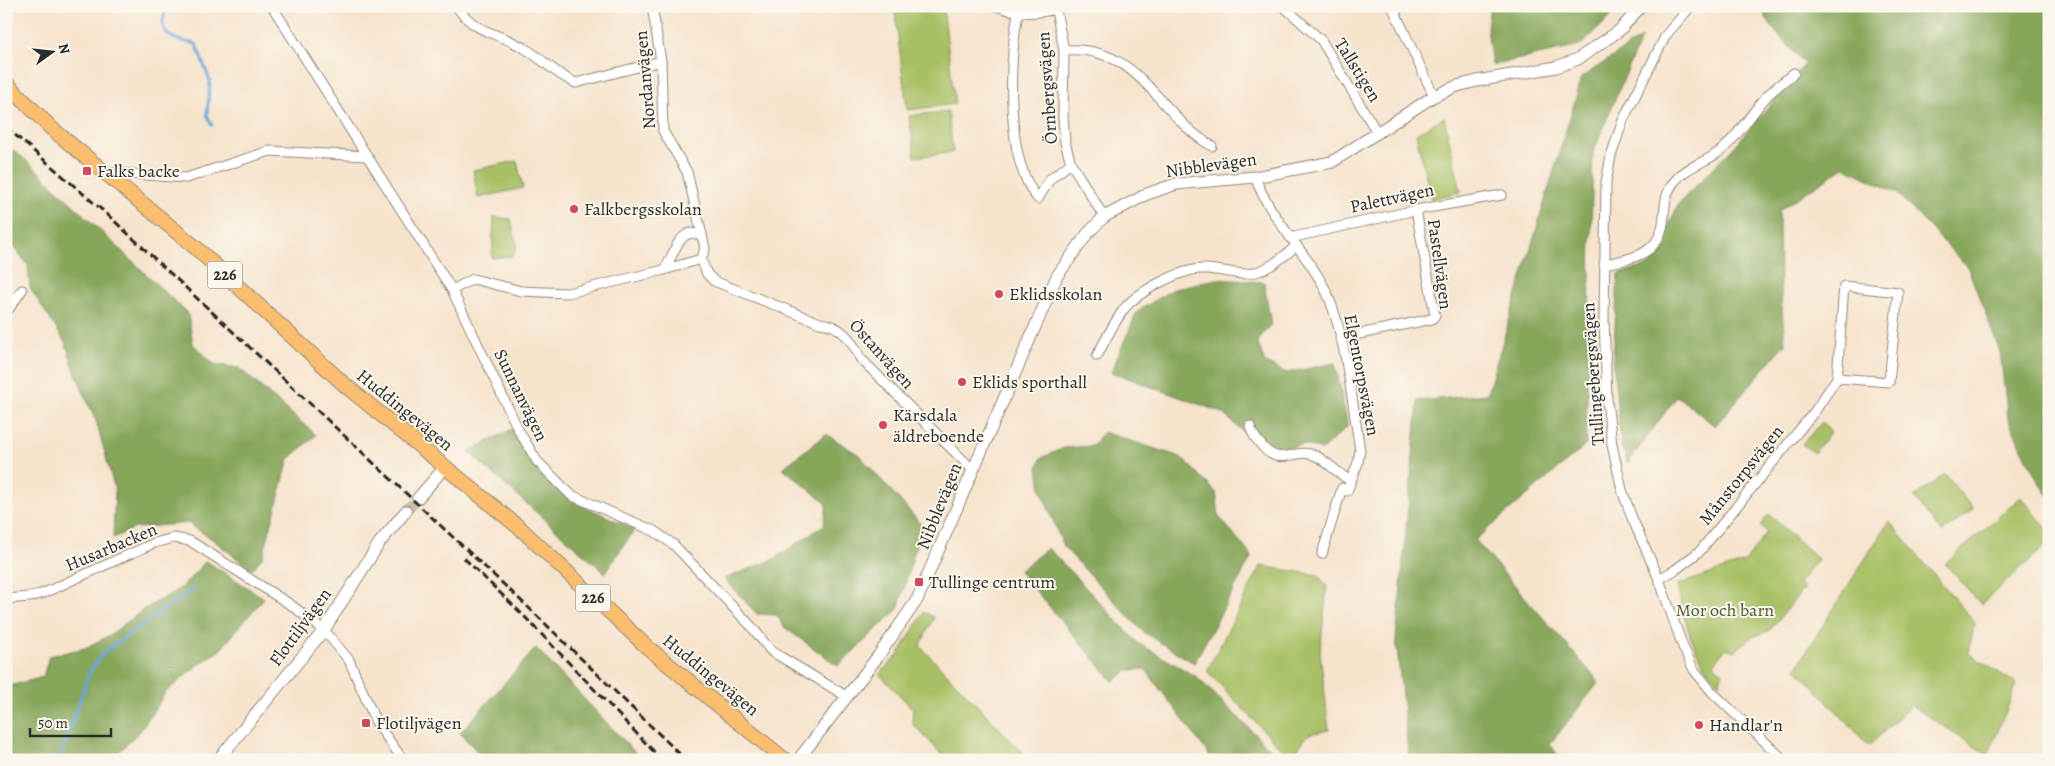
<svg xmlns="http://www.w3.org/2000/svg" width="2055" height="766" font-family="Alegreya,serif">
  <style>
    .green { fill: #a8c065; stroke: #6a7648 }
    .forest { fill: #86a65a; stroke: #586842 }
    .lines { fill: none; stroke-linecap: round; stroke-linejoin: round }
    .stream { stroke: #6aa5da; stroke-width: 3 }
    .tertiary-tunnel { stroke: #cdbeac; stroke-width: 11; stroke-dasharray: 11 5.5; stroke-linecap: butt }
    .minor-casing { stroke: #90877c; stroke-width: 11 }
    .tertiary-casing { stroke: #90877c; stroke-width: 13 }
    .primary-casing { stroke: #90877c; stroke-width: 16 }
    .minor { stroke: #fff; stroke-width: 9 }
    .tertiary { stroke: #fff; stroke-width: 11 }
    .primary { stroke: #fbbe6e; stroke-width: 14 }
    .rail { stroke: #2b2b2b; stroke-width: 3; stroke-dasharray: 8 4; stroke-linecap: butt }
    .poi-dot { fill: #d1495b; stroke: #fbf7ec; stroke-width: 2 }
    .labels { text-anchor: middle; dominant-baseline: central; stroke-width: 4; stroke-linejoin: round; paint-order: stroke }
    .shield { fill: #fbf7ec; stroke: #696865; stroke-width: 1 }
    .shield-label { font-size: 16px; font-weight: bold; fill: #2b2b2b }
    .street-label { font-size: 18px; fill: #2b2b2b; stroke: #fbf7ec }
    .poi-label { font-size: 18px; fill: #2b2b2b; stroke: #fbf7ec; text-anchor: start }
    .park-label { font-size: 18px; fill: #50583c; stroke: #fbf7ec }
  </style>
  <rect width="100%" height="100%" fill="#fbf7ec"/>
  <filter id="ink" filterUnits="userSpaceOnUse"><feTurbulence type="fractalNoise" baseFrequency=".02" numOctaves="2"/><feDisplacementMap in="SourceGraphic" scale="10" xChannelSelector="R" yChannelSelector="G"/><feConvolveMatrix kernelMatrix="1 2 1 2 8 2 1 2 1" color-interpolation-filters="sRGB"/></filter>
  <filter id="wash" filterUnits="userSpaceOnUse"><feTurbulence type="fractalNoise" baseFrequency=".0096" numOctaves="4" result="noise"/><feDisplacementMap in="SourceGraphic" scale="20" xChannelSelector="R" yChannelSelector="G"/><feGaussianBlur stdDeviation="1.12" result="paint"/><feColorMatrix in="noise" values="0 0 0 0 0 0 0 0 0 0 0 0 0 0 0 0 0 1.4 0 .05"/><feComposite in="paint" operator="in"/></filter>
  <g filter="url(#wash)">
    <rect width="100%" height="100%" fill="#f6e3cc"/>
    <g class="green">
      <path d="M943,7L955,104L907,110L895,13Z"/>
      <path d="M948,111L953,152L915,157L909,116Z"/>
      <path d="M1444,117L1461,192L1431,199L1416,134Z"/>
      <path d="M517,161L523,188L478,198L473,170Z"/>
      <path d="M494,217L511,219L517,246L512,256L492,258Z"/>
      <path d="M1822,422L1831,431L1814,453L1802,444Z"/>
      <path d="M1945,474L1973,509L1942,533L1914,497Z"/>
      <path d="M2021,497L2049,531V543L1981,604L1945,564Z"/>
      <path d="M1769,514L1818,559L1799,583L1804,588L1769,631L1752,637L1735,651L1726,648L1714,664L1723,673L1719,683C1694,659 1683,618 1677,585L1745,562L1767,532L1760,526Z"/>
      <path d="M1889,521L1975,623L1968,653L2017,684L1988,755L1911,705L1869,746L1796,668Z"/>
      <path d="M1261,566L1318,575L1327,587L1320,652L1329,730L1309,734L1290,758L1207,671Z"/>
      <path d="M924,612L934,617L920,646L1026,756L1024,760H947L912,723L913,709L879,674L898,655Z"/>
    </g>
    <g class="forest">
      <path d="M1490,6H1622L1580,46L1492,65L1487,27Z"/>
      <path d="M1759,6H2049V496L2037,479L2008,419L2000,352L1968,268L1897,193L1844,167L1779,210L1780,285L1785,344L1715,426L1677,396L1628,463L1621,446L1613,359L1618,274L1650,265L1679,203L1734,147L1805,64L1774,30Z"/>
      <path d="M1641,38L1593,152L1586,445L1475,540L1599,682L1550,744L1561,760H1409L1396,639L1418,401L1487,394L1582,77Z"/>
      <path d="M6,145L26,160L188,314L193,344L214,364L239,368L316,435L289,459L263,556L252,570L212,539L188,523L135,528L113,538L115,490L97,424L76,374L65,342L30,288L28,265L13,246L6,251Z"/>
      <path d="M1216,279L1264,282L1271,325L1257,341L1265,363L1287,373L1335,363L1348,426L1322,450L1302,444L1286,449L1269,443L1242,431L1223,413L1111,372L1137,312L1171,290Z"/>
      <path d="M512,429L540,475L572,501L635,529L605,573L468,452Z"/>
      <path d="M1103,432L1181,457L1216,492L1219,517L1252,556L1194,663L1143,632L1063,546L1041,489L1038,468L1041,458L1064,448L1093,446Z"/>
      <path d="M826,434L859,455L922,525L898,609L838,666L784,627L777,615L757,614L724,579L772,560L824,525L827,504L783,468Z"/>
      <path d="M1048,548L1138,643L1197,677L1281,760H1213L1145,669L1129,670L1113,681L1019,571Z"/>
      <path d="M206,561L264,598L220,650L197,666L166,692L140,731L111,760H6V687L43,677L49,656L85,648L110,635L144,609L181,588Z"/>
      <path d="M536,648L642,760H485L460,733Z"/>
    </g>
    <g class="lines">
      <g class="stream">
        <path d="M165,6C166,12 163,16 163,22C161,39 184,41 196,44L210,81L207,115L212,125"/>
        <path d="M59,760L90,671L104,652L194,588"/>
      </g>
    </g>
  </g>
  <g filter="url(#ink)">
    <g class="lines">
      <path class="tertiary-tunnel" d="M406,511L418,498"/>
      <g class="minor-casing">
        <g id="minor">
          <path d="M272,6L452,290L519,431L537,461L571,495L654,531L674,545L751,626L771,651L846,696"/>
          <path d="M456,6C478,36 496,31 524,48C542,58 557,76 576,83L661,61"/>
          <path d="M652,6L661,61L663,131L687,172L702,235"/>
          <path d="M996,6C1017,13 1034,15 1056,9"/>
          <path d="M1055,6L1064,50L1063,117L1065,142L1071,163L1104,217"/>
          <path d="M1283,6L1321,40L1378,134"/>
          <path d="M1392,6L1434,96"/>
          <path d="M1691,6L1666,35L1623,120L1611,156L1606,182L1604,319L1607,400L1612,445L1622,490L1632,518L1659,579L1683,647L1694,670L1713,693L1784,760"/>
          <path d="M1018,13C1009,62 1005,161 1038,199L1050,179L1071,163"/>
          <path d="M1064,50C1141,44 1157,115 1212,146"/>
          <path d="M106,172L186,178L270,151L367,156"/>
          <path d="M1255,177C1270,218 1301,246 1322,283C1345,325 1352,402 1360,450L1358,463L1347,491L1342,488L1322,554"/>
          <path d="M1290,238L1416,210L1502,195"/>
          <path d="M1604,264C1637,258 1662,253 1664,215C1665,203 1666,192 1674,182C1687,165 1709,162 1724,148C1741,132 1752,112 1768,95C1776,87 1786,80 1794,73"/>
          <path d="M664,270L701,259L707,274L714,281L820,323C841,325 852,340 860,358L973,470"/>
          <path d="M452,290L473,279L521,291L568,293L664,270C674,256 675,239 690,233L702,235L705,249L701,259"/>
          <path d="M6,313L22,290"/>
          <path d="M1340,338L1432,319L1435,315L1416,210"/>
          <path d="M1097,356C1105,340 1114,323 1124,309C1137,292 1179,270 1201,269C1215,268 1229,273 1243,274C1264,274 1281,259 1296,246"/>
          <path d="M1250,426C1252,434 1256,439 1262,446C1281,469 1295,446 1316,456C1328,462 1338,474 1351,481"/>
          <path d="M1659,579L1675,570L1700,551L1815,411L1837,378L1844,286L1898,292L1889,382L1837,378"/>
          <path d="M6,599L30,597L44,593L154,543L174,538L190,541L291,605L324,630L349,660L376,722L403,760"/>
        </g>
      </g>
      <g class="tertiary-casing">
        <g id="tertiary">
          <path d="M418,498L445,467"/>
          <path d="M218,760L324,630L380,542L406,511"/>
          <path d="M798,760L879,655L917,600L1057,276L1088,233L1104,217L1147,194L1176,184L1255,177L1332,162L1434,96L1457,86L1477,81L1556,67L1578,59L1620,30L1641,6"/>
        </g>
      </g>
      <g class="primary-casing">
        <path id="primary" d="M6,83L51,128L195,247L346,386L521,529L647,647L785,760"/>
      </g>
      <use href="#minor" class="minor"/>
      <use href="#tertiary" class="tertiary"/>
      <use href="#primary" class="primary"/>
      <g class="rail">
        <path d="M6,127L109,216L530,609L686,760"/>
        <path d="M464,558L524,616L662,760"/>
      </g>
    </g>
  </g>
  <g class="poi-dot">
    <rect x="82" y="166" width="10" height="10" rx="2.5"/>
    <circle cx="574" cy="209" r="5"/>
    <circle cx="999" cy="294" r="5"/>
    <circle cx="962" cy="382" r="5"/>
    <circle cx="883" cy="425" r="5"/>
    <rect x="914" y="577" width="10" height="10" rx="2.5"/>
    <rect x="361" y="718" width="10" height="10" rx="2.5"/>
    <circle cx="1699" cy="725" r="5"/>
  </g>
  <g class="labels">
    <g class="shield">
      <rect x="207.5" y="261.5" width="35" height="27" rx="4"/>
      <rect x="575.5" y="584.5" width="35" height="27" rx="4"/>
    </g>
    <g class="shield-label">
      <text x="225" y="275">226</text>
      <text x="593" y="598">226</text>
    </g>
    <g class="street-label">
      <text transform="translate(1358 70) rotate(58)">Tallstigen</text>
      <text transform="translate(645 80) rotate(-95)">Nordanvägen</text>
      <text transform="translate(1047 88) rotate(-94)">Örnbergsvägen</text>
      <text transform="translate(1211 165) rotate(-8)">Nibblevägen</text>
      <text transform="translate(1392 198) rotate(-12)">Palettvägen</text>
      <text transform="translate(1440 264) rotate(82)">Pastellvägen</text>
      <text transform="translate(882 354) rotate(48)">Östanvägen</text>
      <text transform="translate(1593 374) rotate(-94)">Tullingebergsvägen</text>
      <text transform="translate(1362 375) rotate(79)">Elgentorpsvägen</text>
      <text transform="translate(521 395) rotate(64)">Sunnanvägen</text>
      <text transform="translate(405 410) rotate(39)">Huddingevägen</text>
      <text transform="translate(1741 475) rotate(-51)">Månstorpsvägen</text>
      <text transform="translate(939 506) rotate(-68)">Nibblevägen</text>
      <text transform="translate(111 547) rotate(-23)">Husarbacken</text>
      <text transform="translate(300 627) rotate(-54)">Flottiljvägen</text>
      <text transform="translate(711 675) rotate(39)">Huddingevägen</text>
    </g>
    <g class="poi-label">
      <text x="97" y="171">Falks backe</text>
      <text x="584" y="209">Falkbergsskolan</text>
      <text x="1009" y="294">Eklidsskolan</text>
      <text x="972" y="382">Eklids sporthall</text>
      <text x="893" y="415">Kärsdala<tspan x="893" dy="21">äldreboende</tspan></text>
      <text x="929" y="582">Tullinge centrum</text>
      <text x="376" y="723">Flotiljvägen</text>
      <text x="1709" y="725">Handlar'n</text>
    </g>
    <g class="park-label">
      <text x="1725" y="610">Mor och barn</text>
    </g>
  </g>
  <rect width="2055" height="766" fill="none" stroke="#fbf7ec" stroke-width="25"/>
  <g transform="translate(52 52) rotate(75)" stroke="#fbf7ec" stroke-width="4" paint-order="stroke">
  <path d="M0-4L9 19L0 12L-9 19Z" fill="#2b2b2b"/>
  <text y="-8" font-size="14" font-weight="bold" text-anchor="middle" fill="#2b2b2b">N</text>
  </g>
  <path d="M30 728v8h81v-8" fill="none" stroke="#2b2b2b" stroke-width="2.5"/>
  <text x="38" y="728" font-size="15" fill="#2b2b2b" stroke="#fbf7ec" stroke-width="4" paint-order="stroke">50 m</text>
</svg>
